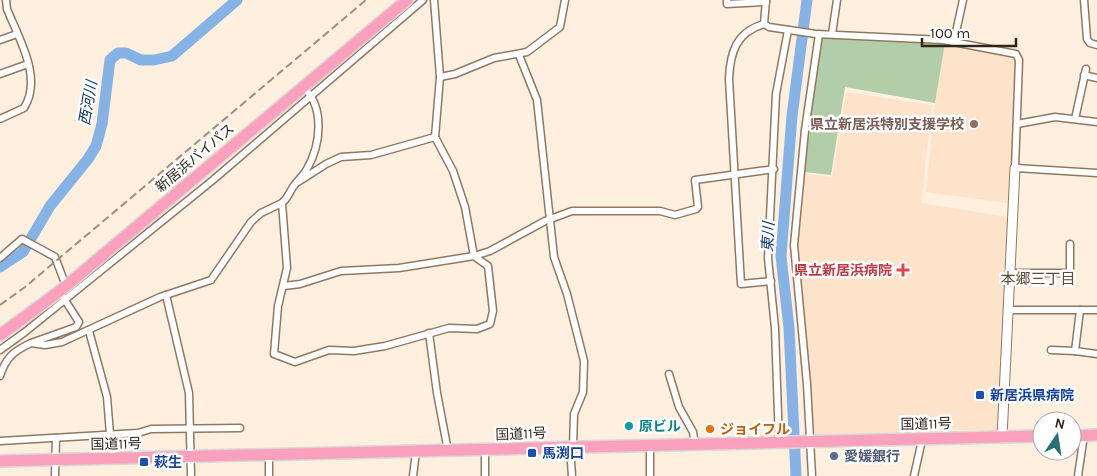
<svg xmlns="http://www.w3.org/2000/svg" width="1097" height="476" font-family="Karla,'Noto Sans JP',sans-serif">
  <style>
    .built { fill: #fde3c9 }
    .green { fill: #b2cea8 }
    .lines { fill: none; stroke-linecap: round; stroke-linejoin: round }
    .river { stroke: #86b3e5; stroke-width: 11 }
    .street-casing { stroke: #907860; stroke-width: 9 }
    .secondary-casing { stroke: #907860; stroke-width: 11 }
    .highway-casing { stroke: #dad8d6; stroke-width: 14 }
    .street { stroke: #fff; stroke-width: 6 }
    .secondary { stroke: #fff; stroke-width: 9 }
    .highway { stroke: #fba1bd; stroke-width: 11 }
    .rail { stroke: #9c8e81; stroke-width: 2; stroke-dasharray: 8 4; stroke-linecap: butt }
    .education-dot { fill: #8d6e63; stroke: #fff; stroke-width: 2 }
    .health-dot { fill: #e0444e; stroke: #fff; stroke-width: 2 }
    .transit-dot { fill: #1a4fb4; stroke: #fff; stroke-width: 2 }
    .culture-dot { fill: #0f9aa8; stroke: #fff; stroke-width: 2 }
    .food-dot { fill: #e8710a; stroke: #fff; stroke-width: 2 }
    .service-dot { fill: #5c6f8a; stroke: #fff; stroke-width: 2 }
    .labels { text-anchor: middle; dominant-baseline: central; stroke-width: 5; stroke-linejoin: round; paint-order: stroke }
    .education-label { font-size: 14px; font-weight: bold; fill: #785e54; stroke: #fff; text-anchor: end }
    .street-label { font-size: 14px; fill: #30261c; stroke: #fff }
    .health-label { font-size: 14px; font-weight: bold; fill: #be3a42; stroke: #fff; text-anchor: end }
    .transit-label { font-size: 14px; font-weight: bold; fill: #164399; stroke: #fff; text-anchor: start }
    .culture-label { font-size: 14px; font-weight: bold; fill: #0d838f; stroke: #fff; text-anchor: start }
    .food-label { font-size: 14px; font-weight: bold; fill: #c56008; stroke: #fff; text-anchor: start }
    .service-label { font-size: 14px; font-weight: bold; fill: #4e5e75; stroke: #fff; text-anchor: start }
    .water-label { font-size: 15px; font-style: italic; fill: #0a3b68; stroke: #fff }
    .neighbourhood-label { font-size: 15px; fill: #5f4932; stroke: #fff }
  </style>
  <rect width="100%" height="100%" fill="#ffefdf"/>
  <g class="built">
    <path d="M945,43L1012,56L1017,62L1008,203L926,192L935,103Z"/>
    <path d="M846,92L932,105L921,203L1008,217L1002,378L999,426L996,431L939,429L925,433L814,436L809,368L812,360L807,356L797,239L804,173L832,178Z"/>
  </g>
  <path class="green" d="M822,36L945,43L935,103L845,87L831,175L804,172L816,71Z"/>
  <g class="lines">
    <g class="river">
      <path d="M0,267L23,252L50,206L88,159L96,146L102,124L110,60L118,53H126L141,60H154L172,56L237,0"/>
      <path d="M796,476L789,328L781,256L792,116L807,0"/>
    </g>
    <g class="street-casing">
      <g id="street">
        <path d="M727,0V4L766,2"/>
        <path d="M766,0L764,24L769,27L816,34L943,40L1016,54L1019,60L1015,168L1097,173"/>
        <path d="M1084,0L1087,39L1090,43L1097,45"/>
        <path d="M764,24C736,32 730,53 729,79L741,284L771,281"/>
        <path d="M832,34L837,0"/>
        <path d="M0,40L17,34"/>
        <path d="M954,41L963,0"/>
        <path d="M519,55L537,100L554,257L567,294L584,361L583,392L574,414L573,447"/>
        <path d="M0,74L28,64"/>
        <path d="M1084,75L1097,78"/>
        <path d="M440,77L455,74L494,58L527,52L560,27L565,0"/>
        <path d="M303,87C325,107 321,144 307,169C303,176 297,181 293,187C289,193 288,198 282,203L287,268L278,306L274,354L295,362L329,350L354,351L385,346L449,328L477,329L490,324L493,311L488,266L474,256L465,207L453,171L435,137L440,77L434,0"/>
        <path d="M0,119L24,108C43,78 19,39 7,9L6,0"/>
        <path d="M1075,119L1086,69"/>
        <path d="M1017,124L1055,117L1097,122"/>
        <path d="M298,182L326,164L341,157L371,155L435,137"/>
        <path d="M0,258L22,239L55,257L66,286"/>
        <path d="M1010,273H1070V244"/>
        <path d="M284,286L300,284L341,271L399,268L474,256L490,251L545,221L572,211H660L675,215L696,209L698,207L695,180L774,169"/>
        <path d="M166,295L189,393L191,476"/>
        <path d="M63,297L79,322L76,327L31,343L45,345L62,342L160,297L211,280L251,222L261,213L282,203"/>
        <path d="M1009,310H1097"/>
        <path d="M1080,310L1075,351L1097,354"/>
        <path d="M89,331L107,397L112,459"/>
        <path d="M429,333L437,393L448,451"/>
        <path d="M0,350L25,332L213,180L423,0"/>
        <path d="M1051,350L1075,351"/>
        <path d="M669,374L679,407L693,432L695,445"/>
        <path d="M0,376C6,357 14,351 31,343"/>
        <path d="M0,441L138,433L151,429L240,428"/>
        <path d="M779,443L775,328L768,258L776,94L788,30"/>
        <path d="M570,447L572,476"/>
        <path d="M485,450V476"/>
        <path d="M269,455V476"/>
        <path d="M55,476L56,438"/>
        <path d="M413,476L416,452"/>
        <path d="M650,476V446"/>
        <path d="M812,476L807,384L794,245L805,130L819,34"/>
        <path d="M914,476L922,440"/>
        <path d="M1078,476L1084,435"/>
      </g>
    </g>
    <g class="secondary-casing">
      <path id="secondary" d="M1002,437L1015,168"/>
    </g>
    <g class="highway-casing">
      <g id="highway">
        <path d="M0,335L60,291L407,0"/>
        <path d="M1072,436L1097,435"/>
        <path d="M0,461L1042,436"/>
      </g>
    </g>
    <use href="#street" class="street"/>
    <use href="#secondary" class="secondary"/>
    <use href="#highway" class="highway"/>
    <path class="rail" d="M0,305L25,287L366,0"/>
  </g>
  <circle class="education-dot" cx="974" cy="124" r="5"/>
  <path class="health-dot" d="M900.5 262.5h5v5h5v5h-5v5h-5v-5h-5v-5h5z"/>
  <g class="transit-dot">
    <rect x="975" y="390" width="10" height="10" rx="2.5"/>
    <rect x="527" y="448" width="10" height="10" rx="2.5"/>
    <rect x="139" y="457" width="10" height="10" rx="2.5"/>
  </g>
  <circle class="culture-dot" cx="629" cy="426" r="5"/>
  <circle class="food-dot" cx="710" cy="429" r="5"/>
  <circle class="service-dot" cx="834" cy="456" r="5"/>
  <g class="labels">
    <g class="education-label">
      <text x="964" y="124">県立新居浜特別支援学校</text>
    </g>
    <g class="street-label">
      <text transform="translate(195 158) rotate(-40)">新居浜バイパス</text>
      <text transform="translate(926 424) rotate(-1)">国道11号</text>
      <text transform="translate(521 434) rotate(-2)">国道11号</text>
      <text transform="translate(116 444) rotate(-1)">国道11号</text>
    </g>
    <g class="health-label">
      <text x="892" y="270">県立新居浜病院</text>
    </g>
    <g class="transit-label">
      <text x="990" y="395">新居浜県病院</text>
      <text x="542" y="453">馬渕口</text>
      <text x="154" y="462">萩生</text>
    </g>
    <g class="culture-label">
      <text x="639" y="426">原ビル</text>
    </g>
    <g class="food-label">
      <text x="720" y="429">ジョイフル</text>
    </g>
    <g class="service-label">
      <text x="844" y="456">愛媛銀行</text>
    </g>
    <g class="water-label">
      <text transform="translate(88 103) rotate(-80)">西河川</text>
      <text transform="translate(768 237) rotate(-87)">東川</text>
    </g>
    <g class="neighbourhood-label">
      <text x="1038" y="279">本郷三丁目</text>
    </g>
  </g>
  <g transform="translate(1057 436) rotate(13)"><circle r="24" fill="#ffffff" stroke="#aca8a4"/>
  <path d="M0-4L9 19L0 12L-9 19Z" fill="#267170"/>
  <text y="-8" font-size="14" font-weight="bold" text-anchor="middle" fill="#30261c">N</text>
  </g>
  <path d="M922 38v8h94v-8" fill="none" stroke="#30261c" stroke-width="2.5"/>
  <text x="930" y="38" font-size="15" fill="#30261c" stroke="#ffffff" stroke-width="4" paint-order="stroke">100 m</text>
</svg>
